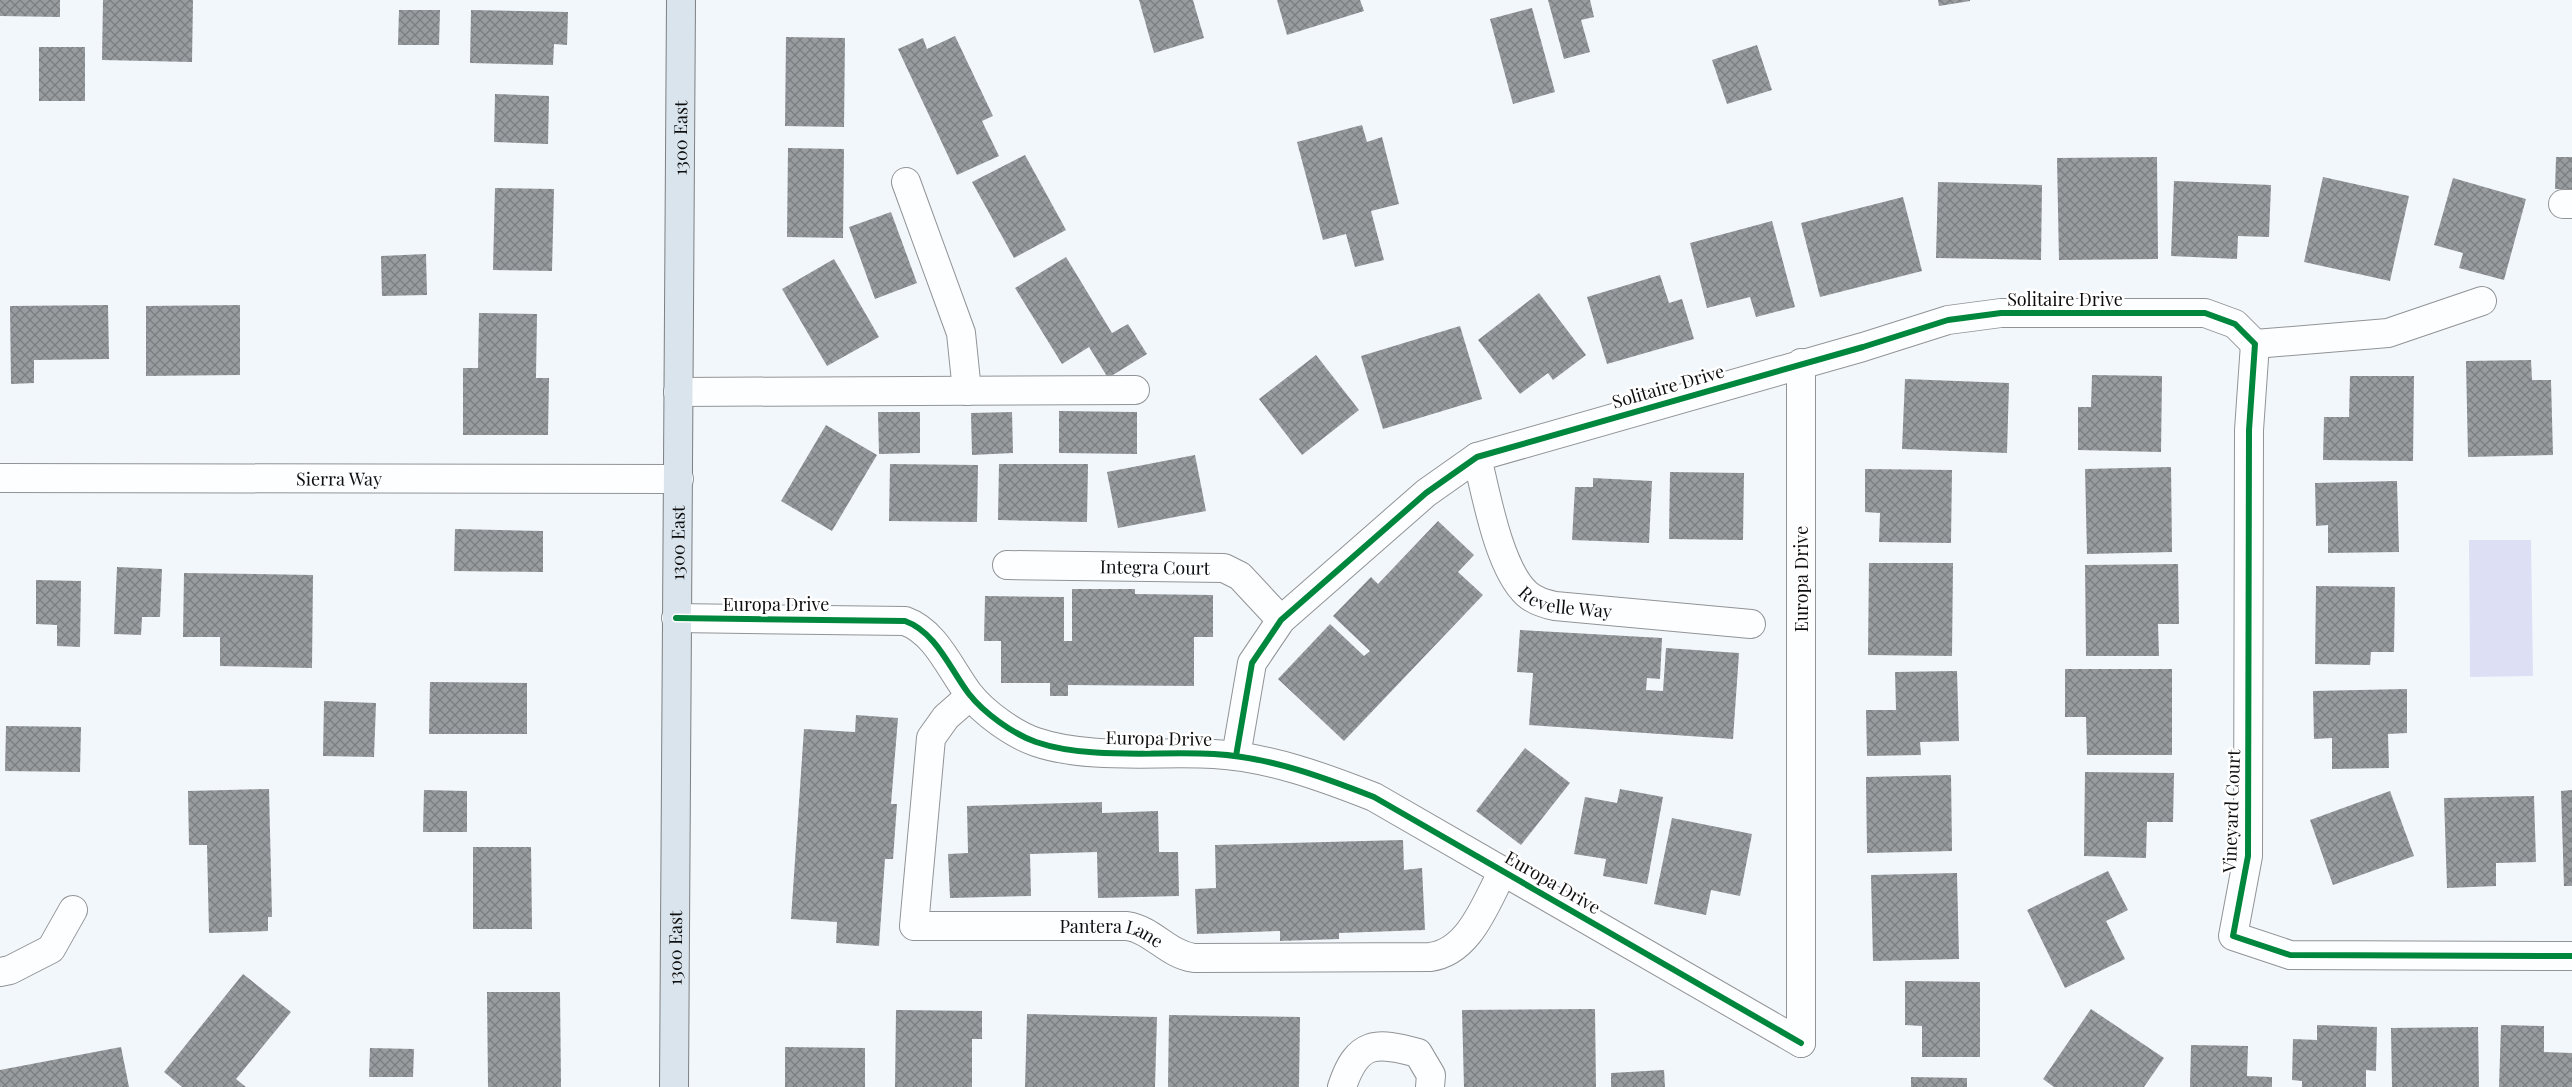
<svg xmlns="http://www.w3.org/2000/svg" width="2572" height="1087" font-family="'Playfair Display',serif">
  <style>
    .pitch { fill: #dddff5 }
    .building { fill: url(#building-cross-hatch) }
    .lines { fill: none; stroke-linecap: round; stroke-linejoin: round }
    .minor-casing { stroke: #919395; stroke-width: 30 }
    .major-casing { stroke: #7e8082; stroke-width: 30 }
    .minor { stroke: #fdfeff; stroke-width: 28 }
    .major { stroke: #d9e4ec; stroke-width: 28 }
    .cycleway-casing { stroke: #fff; stroke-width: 9 }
    .cycleway { stroke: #00873e; stroke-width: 6 }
    .labels { text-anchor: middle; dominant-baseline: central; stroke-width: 5; stroke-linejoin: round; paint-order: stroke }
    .street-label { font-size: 18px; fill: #0e0e0e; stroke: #fff }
  </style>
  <defs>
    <pattern id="building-cross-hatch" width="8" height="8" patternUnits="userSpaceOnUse" patternTransform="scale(1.25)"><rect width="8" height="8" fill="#989c9f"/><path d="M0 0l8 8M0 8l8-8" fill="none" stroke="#7a7e80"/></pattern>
  </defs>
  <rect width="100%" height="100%" fill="#f2f7fc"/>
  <path class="pitch" d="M2469,540H2531L2533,676L2470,677Z"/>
  <g class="building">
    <path d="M0,0H60V17L0,16Z"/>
    <path d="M103,0H193L192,62L102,60Z"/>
    <path d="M1139,0H1193L1204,38L1154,53Z"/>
    <path d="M1277,0H1360L1364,11L1287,35Z"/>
    <path d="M1548,0H1590L1594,17L1581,20L1590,52L1564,59Z"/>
    <path d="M1938,0H1970V1L1939,6Z"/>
    <path d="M1532,8L1555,92L1513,104L1490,19Z"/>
    <path d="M399,10H440L439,45H398Z"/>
    <path d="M471,10L568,12L567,45L554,44L553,65L470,63Z"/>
    <path d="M955,36L993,116L982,121L999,156L957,175L898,49L923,38L927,49Z"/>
    <path d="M786,37L845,38L844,127L785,126Z"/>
    <path d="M1757,45L1772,90L1727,104L1712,60Z"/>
    <rect x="39" y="47" width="46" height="54"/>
    <path d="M495,94L549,96L548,144L494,142Z"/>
    <path d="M1362,125L1367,142L1382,137L1399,204L1371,211L1384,260L1355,267L1346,234L1323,240L1297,142Z"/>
    <path d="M788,148L844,149L843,238L787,237Z"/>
    <path d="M1025,155L1066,230L1014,258L972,182Z"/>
    <path d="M2157,157L2158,259L2059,260L2057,158Z"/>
    <path d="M2556,157H2572V189H2555Z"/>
    <path d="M2323,177L2409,196L2390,281L2304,262Z"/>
    <path d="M2453,178L2526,199L2504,280L2459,268L2463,253L2434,245Z"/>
    <path d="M2174,181L2271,185L2269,237L2238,236L2237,259L2171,256Z"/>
    <path d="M1938,182L2042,185L2041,260L1936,258Z"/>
    <path d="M495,188L554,189L552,271L493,270Z"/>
    <path d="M1903,197L1922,271L1820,297L1801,223Z"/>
    <path d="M891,212L917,283L875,299L849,227Z"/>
    <path d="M1772,221L1795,307L1756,317L1750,297L1707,308L1690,243Z"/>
    <path d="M426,254L427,295L382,296L381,256Z"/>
    <path d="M1066,257L1112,333L1128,324L1147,354L1108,378L1089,347L1062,364L1015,288Z"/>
    <path d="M834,259L879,337L827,366L782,289Z"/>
    <path d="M1660,275L1669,303L1682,299L1694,339L1607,364L1587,297Z"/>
    <path d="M1539,293L1586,355L1553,380L1548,373L1520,394L1478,340Z"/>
    <path d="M108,305L109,359L34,360V383L11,384L10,306Z"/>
    <path d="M240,305V375L146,376V306Z"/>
    <path d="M479,313L537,314L536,378H549L548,435H463V368H478Z"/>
    <path d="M1460,326L1482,399L1383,429L1361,356Z"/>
    <path d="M1316,355L1359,410L1302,455L1259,399Z"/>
    <path d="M2531,360L2532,380H2551L2553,455L2468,457L2466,361Z"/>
    <path d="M2092,375L2162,376L2161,452L2078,450V407H2091Z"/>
    <path d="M2350,376H2414L2413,461L2323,460L2324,417H2349Z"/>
    <path d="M1905,379L2009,383L2007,453L1902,449Z"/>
    <path d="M1059,411L1137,412V454L1059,453Z"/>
    <path d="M878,412H920V453L879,454Z"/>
    <path d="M1012,412L1013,453L972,455L971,413Z"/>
    <path d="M826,425L877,455L832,531L781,501Z"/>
    <path d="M1195,455L1206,511L1118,528L1107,472Z"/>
    <path d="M890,464L978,465L977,522L889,521Z"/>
    <path d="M999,464H1088L1087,522L998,520Z"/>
    <path d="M2171,467L2172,552L2087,554L2085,469Z"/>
    <path d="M1865,469L1952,470L1951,543L1879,542L1880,513L1865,512Z"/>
    <path d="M1670,472L1744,473L1743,540L1669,539Z"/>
    <path d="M1593,478L1652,481L1649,543L1572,540L1575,487H1593Z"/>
    <path d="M2397,481L2399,552L2328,553V525L2316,526L2315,483Z"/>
    <path d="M1438,521L1474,555L1458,572L1483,595L1344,741L1278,679L1330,624L1364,656L1370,651L1333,616L1371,577L1378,584Z"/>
    <path d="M455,529L543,531V572L454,571Z"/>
    <path d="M1869,563H1953L1952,656L1868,655Z"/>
    <path d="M2178,564L2179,624H2158L2159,656H2086L2085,565Z"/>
    <path d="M117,567L162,569L160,617H142L141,635L114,634Z"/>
    <path d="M184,573L313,575L312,668L220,666V637H183Z"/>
    <path d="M36,580L81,581L80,647L57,646V625L36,624Z"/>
    <path d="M2316,586L2395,587L2394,652H2371L2370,665L2315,664Z"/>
    <path d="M1072,589H1135V594L1213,595V637H1194V686L1068,685V696H1050V683H1001V641H984L985,596L1064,597V641H1072Z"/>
    <path d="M1520,630L1662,638L1660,679L1647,678L1646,690L1663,691L1666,648L1739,653L1733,739L1529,725L1533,673L1517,672Z"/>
    <path d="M2065,669H2172V755H2087L2086,717H2065Z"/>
    <path d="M1957,671L1959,741L1920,742L1921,755L1867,756L1866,710H1896L1895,672Z"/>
    <path d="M430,682L527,683V734H429Z"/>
    <path d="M2407,689V733L2388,734L2389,768L2332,769V738L2314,739L2313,691Z"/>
    <path d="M324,701L376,703L374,757L323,756Z"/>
    <path d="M856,715L898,718L891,804H897L893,859H885L879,946L836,943L837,922L791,919L804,729L855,732Z"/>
    <path d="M6,726L81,727L80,772L5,771Z"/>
    <path d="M1525,748L1570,783L1521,845L1476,811Z"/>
    <path d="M2085,772L2174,773L2173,822H2147L2146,858L2084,856Z"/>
    <path d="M1951,775L1952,851L1867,853L1866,777Z"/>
    <path d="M269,789L272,917H268V931L209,933L207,845H189L188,791Z"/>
    <path d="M1620,789L1663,797L1647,884L1603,876L1606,859L1574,854L1585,797L1617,803Z"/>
    <path d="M424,790L467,791V832H423Z"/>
    <path d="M2572,790V886H2564L2561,791Z"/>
    <path d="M2390,791L2414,856L2333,885L2310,820Z"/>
    <path d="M2534,796L2536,862L2496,863V886L2447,888L2444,798Z"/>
    <path d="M1102,802V813L1158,811L1159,852H1178L1179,896L1098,898L1097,852L1030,854L1031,896L950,898L948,854L968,853L967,806Z"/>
    <path d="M1672,818L1752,834L1740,896L1711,890L1706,915L1654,904Z"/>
    <path d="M1403,840L1404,870L1422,868L1425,930L1339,933V939L1280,941V931L1197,934L1195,889L1216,888L1215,845Z"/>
    <path d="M473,847H531L532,929H473Z"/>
    <path d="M2108,871L2128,910L2106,921L2125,959L2065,988L2027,910Z"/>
    <path d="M1957,873L1959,959L1873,961L1871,875Z"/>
    <path d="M243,974L291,1012L236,1079L246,1087H182L164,1072Z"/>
    <path d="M1905,981L1980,982V1057H1922V1026L1905,1025Z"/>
    <path d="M487,992H560L561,1087H488Z"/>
    <path d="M1595,1009L1596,1087H1464L1462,1010Z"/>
    <path d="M2091,1009L2164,1058L2144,1087H2054L2043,1079Z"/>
    <path d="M896,1010L982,1011V1039H972V1087H895Z"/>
    <path d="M1027,1014L1157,1017L1155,1087H1025Z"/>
    <path d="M1169,1015L1300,1017L1299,1087H1168Z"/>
    <path d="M2317,1025L2377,1027L2376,1071L2366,1070V1087H2302V1081L2292,1080L2293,1039L2317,1040Z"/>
    <path d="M2501,1025L2544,1026V1052L2572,1053V1087H2499Z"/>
    <path d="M2478,1027L2479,1087H2392L2391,1028Z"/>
    <path d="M2191,1045L2248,1046L2247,1076L2272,1077V1087H2190Z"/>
    <path d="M121,1047L129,1087H0V1070Z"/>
    <path d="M785,1047L865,1048V1087H785Z"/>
    <path d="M370,1048L414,1049L413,1077H369Z"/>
    <path d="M1664,1070L1665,1087H1611V1073Z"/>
    <path d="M1911,1077L1967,1078V1087H1911Z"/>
  </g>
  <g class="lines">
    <g class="minor-casing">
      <g id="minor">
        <path d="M906,182L961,333L967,391"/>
        <path d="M2563,204H2572"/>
        <path d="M2255,344L2249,430L2248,856L2233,936L2290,955L2572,956"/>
        <path d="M2255,344L2388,333L2482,301"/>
        <path d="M1801,363V1043"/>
        <path d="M678,392L1135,390"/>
        <path id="s1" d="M1477,457C1486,494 1499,569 1527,594C1535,601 1545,604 1555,606L1751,624"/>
        <path id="s2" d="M0,478L679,479"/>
        <path id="s3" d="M1007,565L1224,568L1240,576L1281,620"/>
        <path d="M676,618L905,621C936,632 950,669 969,694C984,713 1013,734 1036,742C1088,760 1159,751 1214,754C1269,757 1323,777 1374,797L1801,1043"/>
        <path id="s4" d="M970,696L946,717L931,738L914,926H1127C1153,930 1167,954 1194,958L1430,957C1470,952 1486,902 1503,871"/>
        <path d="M1236,756L1252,663L1281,620L1426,493L1477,457L1863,347L1948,320L2001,313H2205L2235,324L2255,344"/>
        <path d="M0,972L10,970L51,949L73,910"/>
        <path d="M1342,1087C1357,1041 1376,1041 1418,1053L1431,1075L1430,1087"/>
      </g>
    </g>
    <g class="major-casing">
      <g id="major">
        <path id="s5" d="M674,1087L681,0"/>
      </g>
    </g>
    <use href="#minor" class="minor"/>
    <use href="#major" class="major"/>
    <g class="cycleway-casing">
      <g id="cycleway">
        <path d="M676,618L905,621C936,632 950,669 969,694C984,713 1013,734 1036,742C1088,760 1159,751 1214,754C1269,757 1323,777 1374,797L1801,1043"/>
        <path d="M1236,756L1252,663L1281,620L1426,493L1477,457L1863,347L1948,320L2001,313H2205L2235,324L2255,344L2249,430L2248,856L2233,936L2290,955L2572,956"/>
      </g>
    </g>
    <use href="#cycleway" class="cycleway"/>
  </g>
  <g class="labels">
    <g class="street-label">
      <text stroke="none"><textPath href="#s5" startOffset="949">1300 East</textPath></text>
      <text x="2065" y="299">Solitaire Drive</text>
      <text transform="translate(1668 386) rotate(-16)">Solitaire Drive</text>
      <text stroke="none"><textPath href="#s2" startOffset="339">Sierra Way</textPath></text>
      <text stroke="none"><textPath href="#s5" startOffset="544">1300 East</textPath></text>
      <text stroke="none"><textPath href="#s3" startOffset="148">Integra Court</textPath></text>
      <text transform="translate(1801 579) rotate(-90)">Europa Drive</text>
      <text stroke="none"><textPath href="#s1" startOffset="188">Revelle Way</textPath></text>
      <text x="776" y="604">Europa Drive</text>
      <text transform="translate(1159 738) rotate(1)">Europa Drive</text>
      <text transform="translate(2231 811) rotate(-88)">Vineyard Court</text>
      <text transform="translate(1553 882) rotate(30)">Europa Drive</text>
      <text stroke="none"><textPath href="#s4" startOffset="445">Pantera Lane</textPath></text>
      <text stroke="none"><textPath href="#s5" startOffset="139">1300 East</textPath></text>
    </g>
  </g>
</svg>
